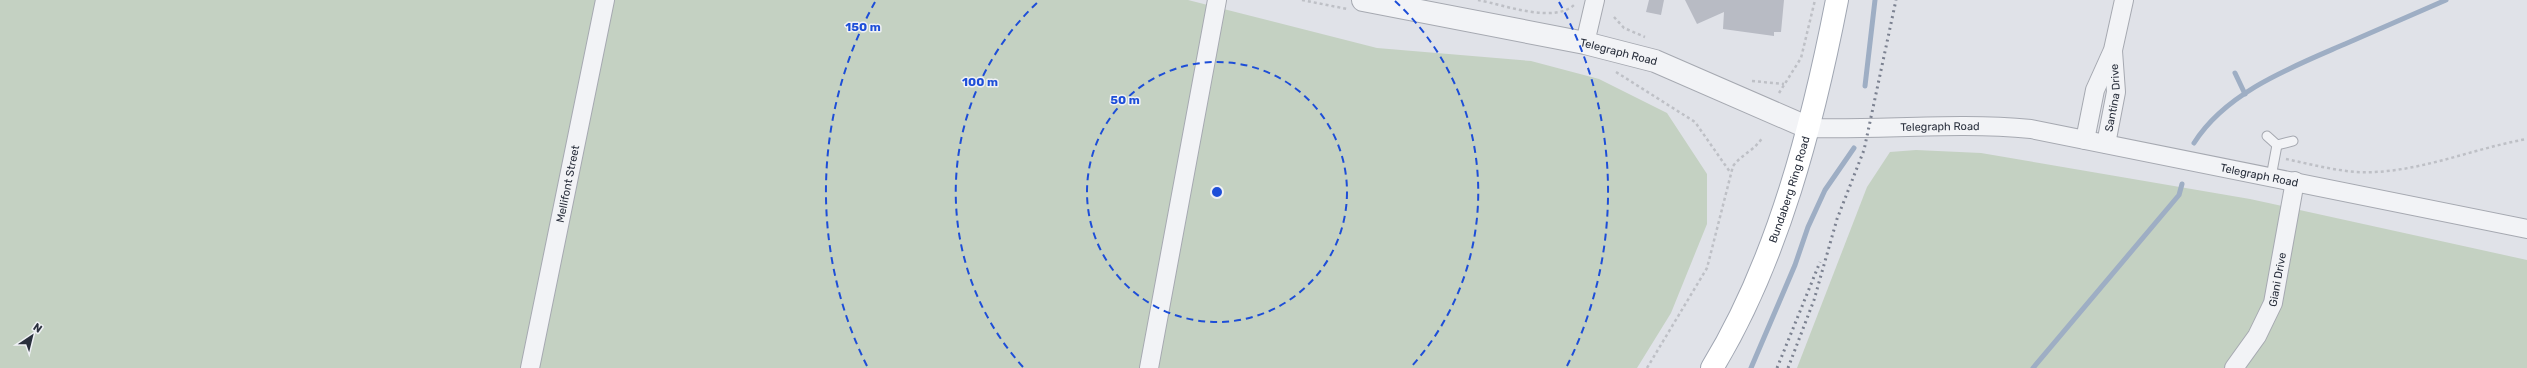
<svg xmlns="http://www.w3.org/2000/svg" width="2527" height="368" font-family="Rubik,sans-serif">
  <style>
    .green { fill: #c4d1c2 }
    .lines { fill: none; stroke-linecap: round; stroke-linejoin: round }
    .stream { stroke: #9eaec4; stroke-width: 5 }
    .building { fill: #b8bbc4 }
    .service-casing { stroke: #a6a9b1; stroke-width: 11 }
    .minor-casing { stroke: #a6a9b1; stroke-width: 20 }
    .tertiary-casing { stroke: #a6a9b1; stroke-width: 24 }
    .primary-casing { stroke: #a0a6b2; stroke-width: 24 }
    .path { stroke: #bec0c6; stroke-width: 2.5; stroke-dasharray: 3 3; stroke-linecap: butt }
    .service { stroke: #f2f3f6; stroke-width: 9 }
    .minor { stroke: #f2f3f6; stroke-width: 18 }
    .tertiary { stroke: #f2f3f6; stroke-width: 22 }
    .primary { stroke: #fff; stroke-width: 22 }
    .rail { stroke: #7b8190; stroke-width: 3; stroke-dasharray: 2 4; stroke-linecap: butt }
    .ring { fill: none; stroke: #1d4ed8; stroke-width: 2; stroke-dasharray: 7 5 }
    .labels { text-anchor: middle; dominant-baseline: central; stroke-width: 3; stroke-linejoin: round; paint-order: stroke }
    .street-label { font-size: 11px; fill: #2a303d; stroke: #eff1f5 }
    .centre { fill: #1d4ed8; stroke: #eff1f5; stroke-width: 2 }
    .ring-label { font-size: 12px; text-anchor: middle; font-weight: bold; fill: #1d4ed8; stroke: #eff1f5; stroke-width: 3; stroke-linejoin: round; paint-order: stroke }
  </style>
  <rect width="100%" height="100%" fill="#e0e2e8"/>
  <g class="green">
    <path d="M0,0H1188L1377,48L1531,61L1599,79L1667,113L1707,174V224L1671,313L1637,368H0Z"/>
    <path d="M1916,150L1981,153L2250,199L2527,260V368H1797L1867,187L1890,152Z"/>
  </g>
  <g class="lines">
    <g class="stream">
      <path d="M2235,73L2245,94"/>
      <path d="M1865,86L1875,0"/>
      <path d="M2194,143C2226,92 2292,67 2345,44C2379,29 2412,15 2446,0"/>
      <path d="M1751,368L1795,265L1808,227L1825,190L1854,148"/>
      <path d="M2033,368L2179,195L2182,184"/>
    </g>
  </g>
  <g class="building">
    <path d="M1649,0H1664L1661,15L1646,12Z"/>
    <path d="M1685,0H1784L1781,32H1774V36L1723,29L1724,12L1697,24Z"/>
  </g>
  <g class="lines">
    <g class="service-casing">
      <g id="service">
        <path d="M2267,136L2277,145L2293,141"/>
        <path d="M2271,177L2277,145"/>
      </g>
    </g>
    <g class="minor-casing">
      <g id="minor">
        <path d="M1585,43L1595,0"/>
        <path id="s1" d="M1809,128C1883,130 1957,122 2031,129L2527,229"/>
        <path d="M2085,140L2095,90L2113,50L2124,0"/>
        <path id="s2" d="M2106,144L2116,92L2113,51"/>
        <path id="s3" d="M530,368L605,0"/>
        <path d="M1149,368L1217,0"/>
        <path id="s4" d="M2234,368L2257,336L2273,303L2295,181"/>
      </g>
    </g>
    <g class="tertiary-casing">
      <g id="tertiary">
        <path id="s5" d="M1363,0L1585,43L1655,61L1809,128"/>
      </g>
    </g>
    <g class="primary-casing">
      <g id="primary">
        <path id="s6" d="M1712,368C1778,260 1813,123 1837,0"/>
      </g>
    </g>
    <g class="path">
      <path d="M1302,0L1347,9"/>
      <path d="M1478,0C1505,5 1556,25 1576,3"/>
      <path d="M1614,17L1624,28L1645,37"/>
      <path d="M1616,72L1695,122L1730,172"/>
      <path d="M1752,81L1784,84"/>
      <path d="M1779,93L1801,58L1815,0"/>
      <path d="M2286,159C2309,164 2333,170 2356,172C2414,175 2470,149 2527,139"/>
      <path d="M1647,368L1707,268L1733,166C1742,154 1755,150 1762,138"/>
    </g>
    <use href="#service" class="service"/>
    <use href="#minor" class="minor"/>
    <use href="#tertiary" class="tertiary"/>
    <use href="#primary" class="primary"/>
    <g class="rail">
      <path d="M1777,368L1820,262"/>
      <path d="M1788,368L1814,300L1837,219L1864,150L1896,0"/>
    </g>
  </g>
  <g class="ring">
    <circle cx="1217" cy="192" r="130"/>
    <path d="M1023 367A261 261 0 0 1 1039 1M1395 1A261 261 0 0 1 1411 367"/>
    <path d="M867 366A391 391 0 0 1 875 2M1559 2A391 391 0 0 1 1567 366"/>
  </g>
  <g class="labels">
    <g class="street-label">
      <text stroke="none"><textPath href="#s5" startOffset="261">Telegraph Road</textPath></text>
      <text stroke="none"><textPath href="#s2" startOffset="47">Santina Drive</textPath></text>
      <text stroke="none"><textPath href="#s1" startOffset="131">Telegraph Road</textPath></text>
      <text stroke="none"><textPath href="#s1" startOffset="455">Telegraph Road</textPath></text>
      <text stroke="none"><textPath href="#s3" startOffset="188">Mellifont Street</textPath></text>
      <text stroke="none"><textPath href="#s6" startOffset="195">Bundaberg Ring Road</textPath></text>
      <text stroke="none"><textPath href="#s4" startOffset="100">Giani Drive</textPath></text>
    </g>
  </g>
  <circle cx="1217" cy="192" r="6" class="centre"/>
  <g class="ring-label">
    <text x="863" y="31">150 m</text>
    <text x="980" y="86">100 m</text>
    <text x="1125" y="104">50 m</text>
  </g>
  <g transform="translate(32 336) rotate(35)" stroke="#eff1f5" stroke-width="3" paint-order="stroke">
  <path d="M0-3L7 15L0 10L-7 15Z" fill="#2a303d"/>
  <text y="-6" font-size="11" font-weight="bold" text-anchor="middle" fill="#2a303d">N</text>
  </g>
</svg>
